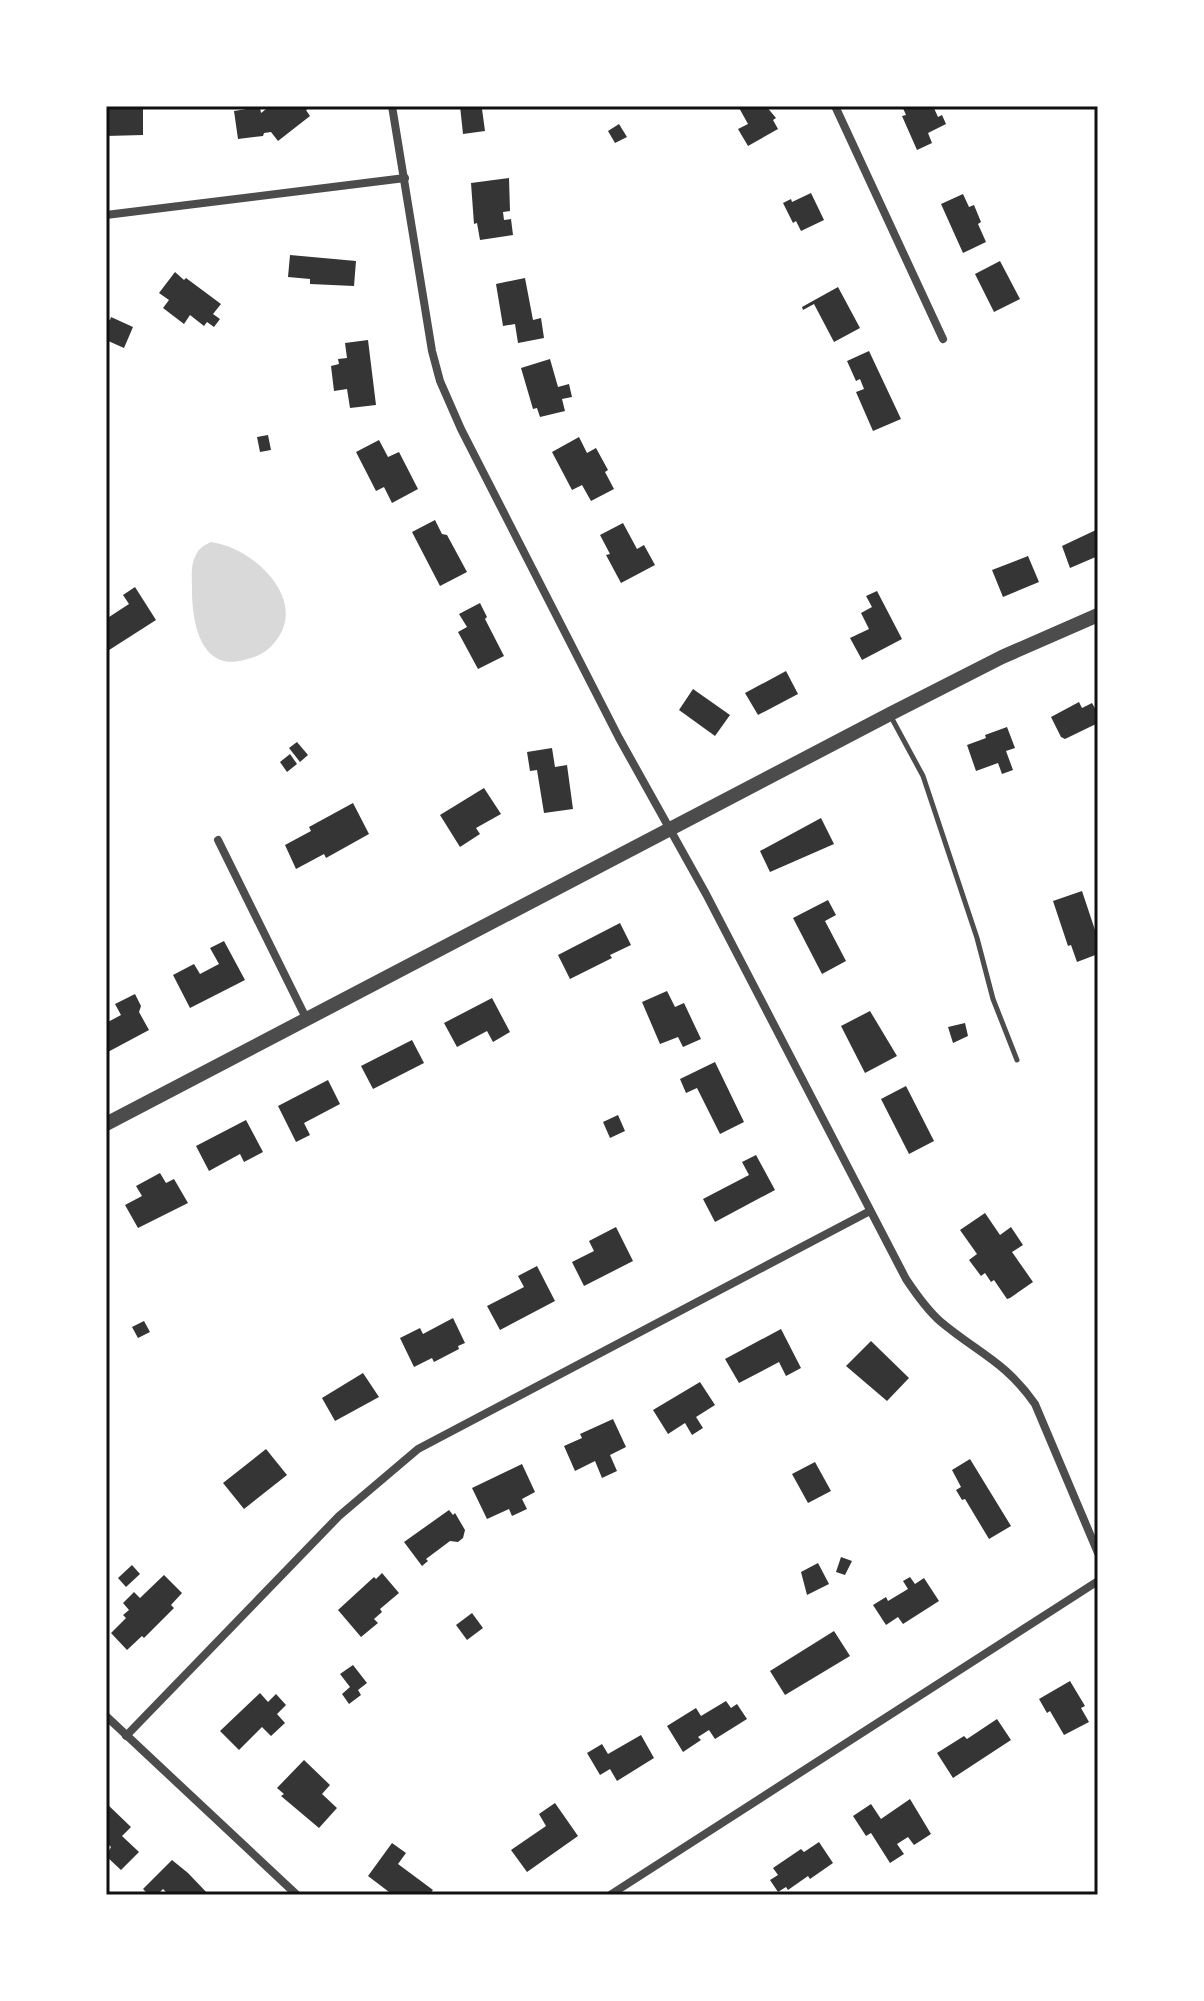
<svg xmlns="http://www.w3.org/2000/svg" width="1204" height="2001" font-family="'DejaVu Sans',sans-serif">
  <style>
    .water { fill: #d9d9d9 }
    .building { fill: #353535 }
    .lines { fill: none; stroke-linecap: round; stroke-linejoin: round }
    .service { stroke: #4c4c4c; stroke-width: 5 }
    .minor { stroke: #4c4c4c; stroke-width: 8 }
    .tertiary { stroke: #4c4c4c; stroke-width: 14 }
    .neatline { fill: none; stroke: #111; stroke-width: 3 }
  </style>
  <rect width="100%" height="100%" fill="#fff"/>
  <path class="water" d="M211,542C252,547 310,599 275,642C265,654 258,656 244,660C200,672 192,621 192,589C192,577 190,564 197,553C200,547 205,545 211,542Z"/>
  <g class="building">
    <path d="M270,106H312L306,110L310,116L278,141L271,132L264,133L263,136L238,139L234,111L260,107L261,113Z"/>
    <path d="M460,106H489L482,109L485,131L463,134Z"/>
    <path d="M738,106H766L776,118L773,120L778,129L748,146L738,129L748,124Z"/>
    <path d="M902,106H933L938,117L942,115L946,124L928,133L932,143L917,150L902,116L906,115Z"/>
    <path d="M106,109H143V135L106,136Z"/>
    <path d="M619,124L627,137L615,143L608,131Z"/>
    <path d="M509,178L510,211L503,212L504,220L511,219L513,235L480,240L477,223L474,224L471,183Z"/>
    <path d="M811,193L824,220L801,231L796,221L793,223L783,203L791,199L792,202Z"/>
    <path d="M963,194L969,207L974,205L981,222L978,224L986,242L963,253L941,204Z"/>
    <path d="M290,255L356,261L354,286L310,284V279L288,277Z"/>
    <path d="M1000,261L1020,299L994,312L975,274Z"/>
    <path d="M175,272L184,280L186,278L221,304L213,314L220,319L214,327L207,322L204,326L190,315L184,324L163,308L169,300L159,293Z"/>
    <path d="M525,278L533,320L541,318L544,338L518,343L515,324L503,326L496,284Z"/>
    <path d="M838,287L860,328L834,342L814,304L803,310L802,307Z"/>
    <path d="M111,317L133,327L124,348L106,340V318L110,320Z"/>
    <path d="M368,340L376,405L350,408L347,389L334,391L331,366L339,364L338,359L347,358L345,343Z"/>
    <path d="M869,351L901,419L873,431L856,392L864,389L860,379L856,381L847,361Z"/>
    <path d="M550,359L558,387L569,384L572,397L562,399L565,411L540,417L537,408L533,409L521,368Z"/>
    <path d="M268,435L271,450L260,452L257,437Z"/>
    <path d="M579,437L587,453L596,448L608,470L605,472L614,489L591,501L582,485L572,490L552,452Z"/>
    <path d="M379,440L388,457L399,452L418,489L392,503L384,487L376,491L356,452Z"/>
    <path d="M435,520L442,534L447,535L467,572L440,586L412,532Z"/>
    <path d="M623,523L637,549L644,545L655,565L621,583L606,555L610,554L600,535Z"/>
    <path d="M1098,529V556L1070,568L1062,546Z"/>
    <path d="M1028,556L1039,582L1003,597L992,570Z"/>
    <path d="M135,587L156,620L106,652V619L129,604L123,595Z"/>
    <path d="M877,591L902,639L862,660L850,638L869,629L861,613L872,607L866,596Z"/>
    <path d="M480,603L487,617L485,619L504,656L478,669L458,632L467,627L459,614Z"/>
    <path d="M786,671L798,694L758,715L745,693Z"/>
    <path d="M693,689L730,715L715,736L679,710Z"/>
    <path d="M1079,702L1082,708L1092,703L1097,712L1098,723L1065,739L1061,737L1051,717Z"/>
    <path d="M1007,727L1015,748L1006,751L1013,770L1002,774L998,763L976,771L967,745L986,738L985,735Z"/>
    <path d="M297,742L308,755L300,762L289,748Z"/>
    <path d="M552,748L555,767L567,765L573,809L544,813L537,770L530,771L527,752Z"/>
    <path d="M290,754L297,764L287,772L280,762Z"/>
    <path d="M484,788L501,814L476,828L480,834L460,847L440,815Z"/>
    <path d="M353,803L369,834L326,858L324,854L296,869L285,845L311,831L309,827Z"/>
    <path d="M821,818L834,844L770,872L760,851Z"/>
    <path d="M1082,891L1098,939V954L1077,962L1071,945L1068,946L1053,901Z"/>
    <path d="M828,900L836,915L825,921L846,961L822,974L793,918Z"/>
    <path d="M620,923L631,945L610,955L612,958L570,979L558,955Z"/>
    <path d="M224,941L245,980L190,1008L173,975L194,964L200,974L219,964L210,948Z"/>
    <path d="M667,991L675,1007L684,1003L701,1039L683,1047L678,1037L660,1044L642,1002Z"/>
    <path d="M135,994L141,1006L139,1012L149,1030L106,1053V1023L121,1015L115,1004Z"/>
    <path d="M492,998L510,1032L493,1042L487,1031L457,1047L444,1023Z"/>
    <path d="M870,1011L897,1056L865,1073L841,1026Z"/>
    <path d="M965,1023L968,1036L953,1043L948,1027Z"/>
    <path d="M412,1040L424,1063L373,1089L361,1066Z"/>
    <path d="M715,1062L744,1122L720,1134L697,1088L686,1093L680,1079Z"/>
    <path d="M328,1080L340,1104L304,1123L310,1135L296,1142L278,1106Z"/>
    <path d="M906,1086L934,1141L909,1154L881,1099Z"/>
    <path d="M618,1115L625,1131L610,1138L603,1122Z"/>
    <path d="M246,1120L263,1152L244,1162L240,1154L209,1171L196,1146Z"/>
    <path d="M756,1155L775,1190L715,1222L703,1199L749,1175L742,1162Z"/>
    <path d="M160,1173L166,1183L174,1179L188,1203L138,1228L125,1205L142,1196L136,1186Z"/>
    <path d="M985,1213L1000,1235L1011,1227L1023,1245L1012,1252L1033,1282L1010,1298L1007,1299L994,1280L991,1282L985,1273L981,1276L969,1260L977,1254L960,1230Z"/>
    <path d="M616,1227L633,1261L584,1286L572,1262L594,1251L589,1241Z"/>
    <path d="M537,1266L555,1301L500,1330L487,1306L524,1287L518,1276Z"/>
    <path d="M453,1318L465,1343L458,1346L459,1349L434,1362L432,1358L414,1367L400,1338L420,1328L423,1334Z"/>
    <path d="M144,1321L150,1332L138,1338L132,1327Z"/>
    <path d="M781,1329L801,1368L786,1376L779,1362L739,1383L725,1359Z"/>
    <path d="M871,1341L909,1378L887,1401L846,1366Z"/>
    <path d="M363,1373L379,1397L335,1421L322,1398Z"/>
    <path d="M700,1382L715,1405L696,1417L703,1428L692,1435L685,1423L668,1434L653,1410Z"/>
    <path d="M613,1419L626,1447L610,1455L617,1471L602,1478L595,1461L575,1471L564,1446L582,1438L580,1434Z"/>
    <path d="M266,1449L287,1475L244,1509L223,1483Z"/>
    <path d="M970,1459L1011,1526L989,1539L965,1499L962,1500L956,1490L961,1487L952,1470Z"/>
    <path d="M815,1462L831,1491L808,1503L792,1474Z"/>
    <path d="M522,1464L535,1492L522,1499L527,1509L512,1516L509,1509L487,1519L472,1488Z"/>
    <path d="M449,1510L453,1515L455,1513L465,1530L463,1538L458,1542L450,1541L426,1559L428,1561L422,1566L404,1542Z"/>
    <path d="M841,1557L852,1561L845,1575L836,1572Z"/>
    <path d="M818,1563L829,1584L807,1595L801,1572Z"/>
    <path d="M132,1565L140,1574L126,1587L118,1578Z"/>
    <path d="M382,1573L399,1593L380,1609L382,1612L374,1619L378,1623L361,1637L338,1610L374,1577L376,1579Z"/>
    <path d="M164,1575L182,1593L171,1605L174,1608L144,1638L142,1636L127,1650L111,1633L126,1618L123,1615L129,1610L123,1603L134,1592L140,1598Z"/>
    <path d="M910,1577L915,1584L924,1578L939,1601L903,1624L898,1617L886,1625L873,1605L886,1597L888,1601L908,1589L903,1581Z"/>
    <path d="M472,1613L483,1628L467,1640L456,1625Z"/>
    <path d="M834,1631L850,1656L785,1695L770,1671Z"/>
    <path d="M353,1665L367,1683L358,1690L361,1695L349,1704L342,1694L350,1687L340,1674Z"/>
    <path d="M1070,1681L1085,1706L1081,1708L1089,1722L1064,1735L1050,1711L1047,1713L1039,1699Z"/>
    <path d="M260,1693L268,1702L276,1694L286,1705L277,1714L285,1723L271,1736L262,1727L239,1750L220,1731Z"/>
    <path d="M726,1701L731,1708L737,1704L747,1719L715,1739L709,1730L698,1737L701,1740L683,1752L667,1726L696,1708L701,1716Z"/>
    <path d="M997,1719L1011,1740L953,1778L937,1753L964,1736L967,1739Z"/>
    <path d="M641,1735L654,1758L617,1781L610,1769L600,1775L587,1753L602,1744L608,1754Z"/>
    <path d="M304,1760L330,1785L322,1794L337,1808L319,1828L281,1796L284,1794L277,1788Z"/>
    <path d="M910,1799L931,1834L914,1845L908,1837L897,1844L904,1854L890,1863L871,1833L866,1836L853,1816L871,1804L881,1819Z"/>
    <path d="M106,1803L131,1827L122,1836L139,1852L121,1870L106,1856L111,1847L106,1842Z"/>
    <path d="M555,1803L578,1836L527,1872L511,1850L546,1826L539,1814Z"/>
    <path d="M819,1842L833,1863L810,1879L808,1876L788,1890L786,1887L778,1892L770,1880L778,1875L773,1868L801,1849L804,1852Z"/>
    <path d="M392,1843L406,1853L398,1864L433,1890L429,1895H393L368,1876Z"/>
    <path d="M172,1860L188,1873L209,1895H169L163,1889L157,1895H149L143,1889Z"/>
  </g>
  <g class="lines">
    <path class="service" d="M890,715L923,776L977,938L993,999L1017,1060"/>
    <g class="minor">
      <path d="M392,106L432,351L440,381L461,429L619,738L706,894L906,1279C916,1294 927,1310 941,1322C978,1353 1006,1362 1035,1404L1098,1553"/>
      <path d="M835,106L943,339"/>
      <path d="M106,215L405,178"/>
      <path d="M218,840L307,1020"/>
      <path d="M106,1716L297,1895"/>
      <path d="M126,1736L339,1516L418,1449L870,1211"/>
      <path d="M610,1895L1098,1581"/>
    </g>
    <path class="tertiary" d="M106,1124L890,714L1002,657L1098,615"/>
  </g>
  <rect width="1204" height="2001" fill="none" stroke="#ffffff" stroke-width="216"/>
  <rect x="108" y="108" width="988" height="1785" class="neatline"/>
</svg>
